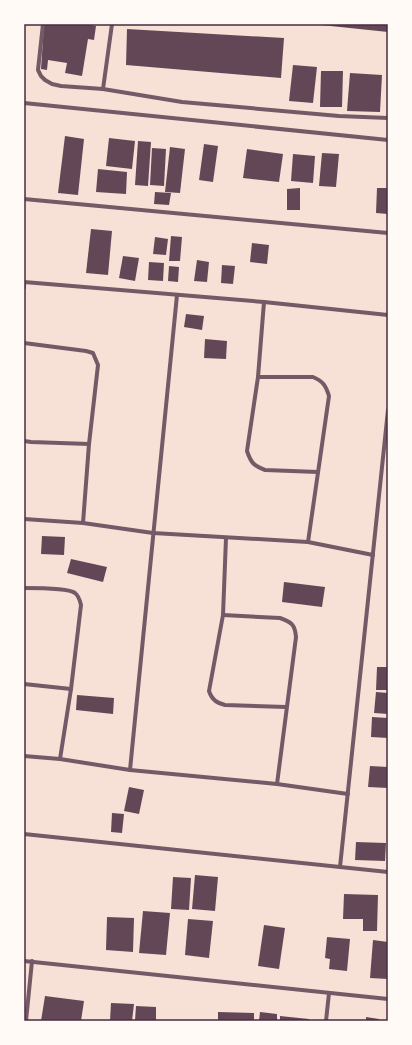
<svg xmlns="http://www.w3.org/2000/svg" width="412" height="1045" font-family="'Open Sans',sans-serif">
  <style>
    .building { fill: #644757 }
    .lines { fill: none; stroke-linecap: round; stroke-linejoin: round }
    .minor { stroke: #755966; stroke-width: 4 }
    .neatline { fill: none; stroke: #4a2c40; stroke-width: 1.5 }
  </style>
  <rect width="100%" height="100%" fill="#f7e1d7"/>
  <g class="building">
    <path d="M44,24H87L96,26L94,40L88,39L82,76L65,73L67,63L48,60L47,70L41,69Z"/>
    <path d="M321,24H388V32L321,25Z"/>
    <path d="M127,29L284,38L281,78L126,65Z"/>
    <path d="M293,65L317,67L313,103L289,101Z"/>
    <path d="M321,71H343L342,107H320Z"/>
    <path d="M350,73L382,75L380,112L347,111Z"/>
    <path d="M65,136L84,139L78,195L58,193Z"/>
    <path d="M109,138L135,141L132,169L106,166Z"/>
    <path d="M138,141L151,142L148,186L135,185Z"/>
    <path d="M204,144L218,146L213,182L199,180Z"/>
    <path d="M170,147L185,149L180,193L165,192Z"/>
    <path d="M152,148L166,149L164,186L150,185Z"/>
    <path d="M247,149L283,154L279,182L243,178Z"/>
    <path d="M322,153L339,154L336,187L319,186Z"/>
    <path d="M293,154L315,156L313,183L291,181Z"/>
    <path d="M98,169L127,172L126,194L96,192Z"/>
    <path d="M300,188V210H287V189Z"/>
    <path d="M377,188H388V214L376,213Z"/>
    <path d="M155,192L171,193L169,205L154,204Z"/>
    <path d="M91,229L112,231L108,275L86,273Z"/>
    <path d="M171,236L182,237L180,261H169Z"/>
    <path d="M155,237L168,239L166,255L153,254Z"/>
    <path d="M252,243L269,245L267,264L250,262Z"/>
    <path d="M123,256L139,258L135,281L119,278Z"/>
    <path d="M197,260L209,262L207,282L194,281Z"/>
    <path d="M149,262L164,263L163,281L148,280Z"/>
    <path d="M222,265L235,266L233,284L221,283Z"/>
    <path d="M169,266L179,267L178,282L168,281Z"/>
    <path d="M186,314L204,316L202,330L184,327Z"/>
    <path d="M205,339L227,341L226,359L204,358Z"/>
    <path d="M42,536L65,537L64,555L41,554Z"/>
    <path d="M71,559L107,567L103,582L67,573Z"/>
    <path d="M284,582L325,587L322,607L282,602Z"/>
    <path d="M377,667H388V690H376Z"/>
    <path d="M376,692L388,693V714L374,713Z"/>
    <path d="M77,695L114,698L113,714L76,710Z"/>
    <path d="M372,717L388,718V738L371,737Z"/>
    <path d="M370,766L388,767V788L368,787Z"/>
    <path d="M129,787L144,790L139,814L124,811Z"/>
    <path d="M112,813L124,814L122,833L111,832Z"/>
    <path d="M356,842L386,843L385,861L355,860Z"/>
    <path d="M195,875L218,877L215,911L192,909Z"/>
    <path d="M173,877L191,878L189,910L171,909Z"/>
    <path d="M344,894L378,895L377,931H363V919H343Z"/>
    <path d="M143,911L170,913L166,955L139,953Z"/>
    <path d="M107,917L134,918L133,952L106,950Z"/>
    <path d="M188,919L213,921L209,958L185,955Z"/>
    <path d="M264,925L285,928L279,969L258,966Z"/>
    <path d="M327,937L350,939L347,971L329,969L330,959L325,958Z"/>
    <path d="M373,940L388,942V979L370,978Z"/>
    <path d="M45,996L84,1001L81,1021H41Z"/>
    <path d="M111,1003L134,1004L132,1021H110Z"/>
    <path d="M136,1006L156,1007V1021H135Z"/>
    <path d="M218,1012L254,1013V1021H218Z"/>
    <path d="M260,1012L277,1014V1021H259Z"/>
    <path d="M280,1016L309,1019V1021H280Z"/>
    <path d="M366,1017L379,1019V1021H366Z"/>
  </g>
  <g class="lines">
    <g class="minor">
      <path d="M43,24L38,70L41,76L45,80L52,84L61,86L103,89L182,102L339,116L388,118"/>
      <path d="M103,89L112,24"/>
      <path d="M24,103L388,140"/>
      <path d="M24,199L388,233"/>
      <path d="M24,282L264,302L388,315"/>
      <path d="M24,288V282"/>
      <path d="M264,302L258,377L247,451C251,463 254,466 265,470L318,472"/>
      <path d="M24,343L86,351L93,353L98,365L89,444L83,523"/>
      <path d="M258,377H313C323,381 326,386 329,396L308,542"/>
      <path d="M24,441L31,442L89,444"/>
      <path d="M24,519L83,523L153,533L308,542L373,555"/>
      <path d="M226,538L223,615L209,691C212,700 217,703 225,705L286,707"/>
      <path d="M24,588C34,588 68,588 75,593C79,596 80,601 81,605L71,689L60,759"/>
      <path d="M223,615L280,618C292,622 295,625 296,637L277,784"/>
      <path d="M24,684L71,689"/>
      <path d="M24,756L60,759L130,770L277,784L348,794"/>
      <path d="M130,770L177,295"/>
      <path d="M24,834L388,872"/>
      <path d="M340,867L388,410"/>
      <path d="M24,961L388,999"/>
      <path d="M26,1021L32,961"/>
      <path d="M326,1021L329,993"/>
    </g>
  </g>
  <rect width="412" height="1045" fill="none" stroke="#fffaf5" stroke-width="50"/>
  <rect x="25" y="25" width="362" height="995" class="neatline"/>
</svg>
